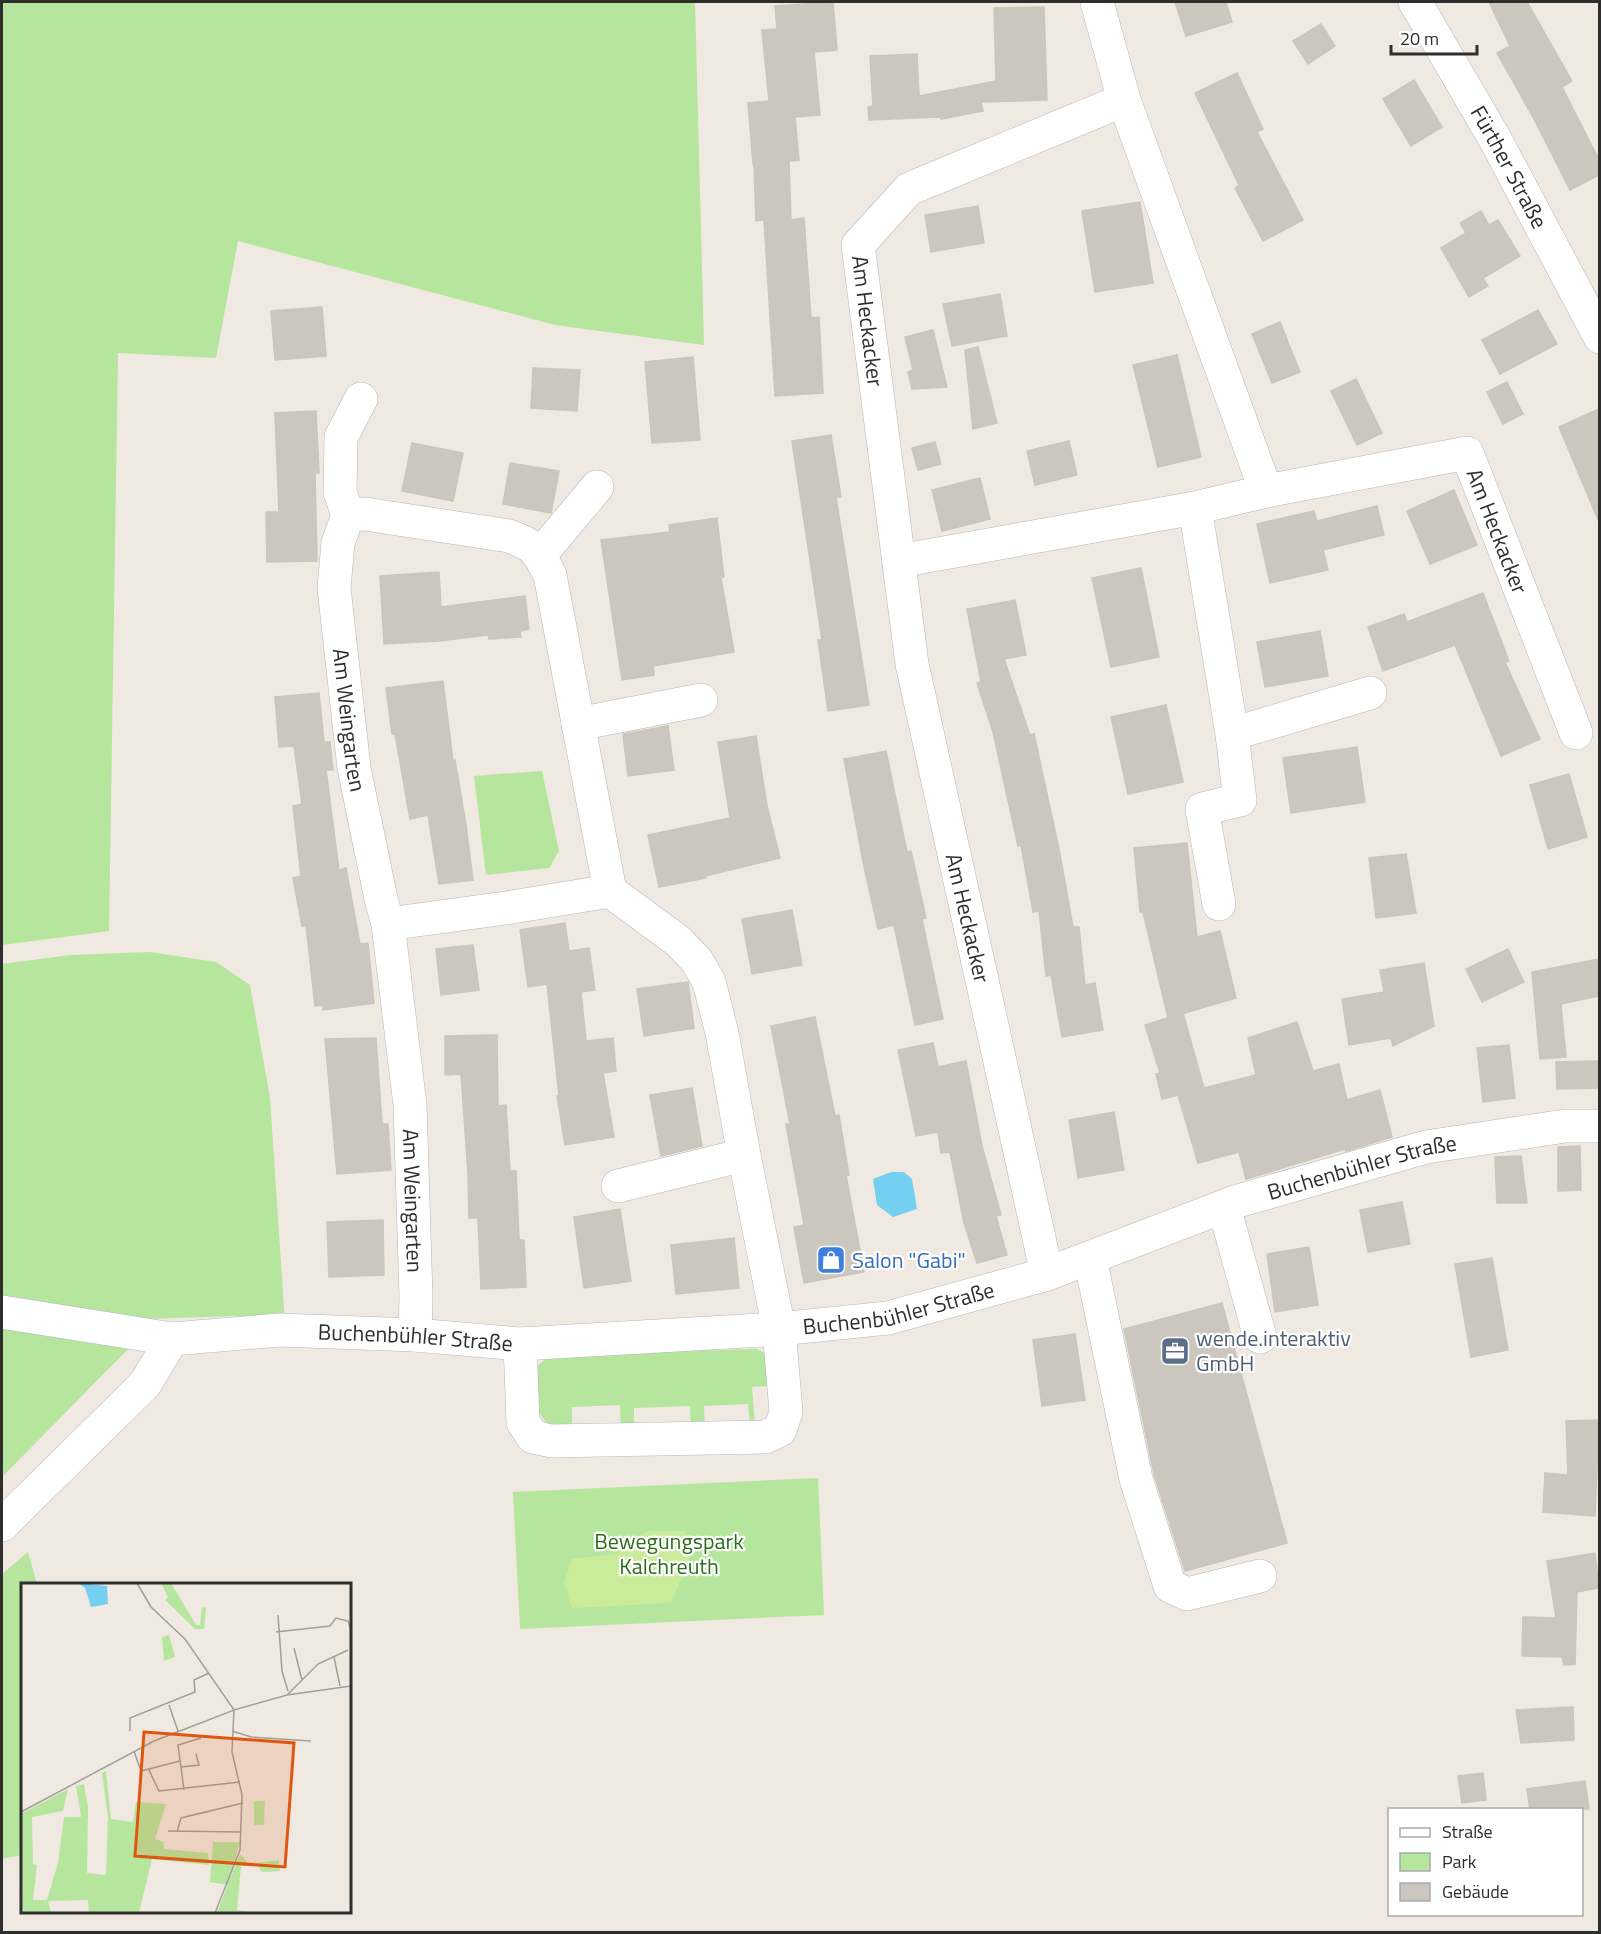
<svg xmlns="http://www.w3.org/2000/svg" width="1601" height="1934" font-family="'Titillium Web',sans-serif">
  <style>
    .green { fill: #b6e59e }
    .pitch { fill: #c9ec9a }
    .water { fill: #75cff0 }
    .building { fill: #cbc7bf; stroke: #cbc5ba; stroke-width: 1.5 }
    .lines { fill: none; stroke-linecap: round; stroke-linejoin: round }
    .minor-casing { stroke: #b4b7c1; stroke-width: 34 }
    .minor { stroke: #fff; stroke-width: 33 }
    .labels { text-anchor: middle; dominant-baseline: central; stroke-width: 4.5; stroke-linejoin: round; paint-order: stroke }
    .street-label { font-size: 22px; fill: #2e2e2e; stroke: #fff }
    .shop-label { font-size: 22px; fill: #366cbe; stroke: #fff; text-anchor: start }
    .service-label { font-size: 22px; fill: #4e5e75; stroke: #fff; text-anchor: start }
    .park-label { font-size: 22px; fill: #2c6e1b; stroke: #fff }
    .inset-road { fill: none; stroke: #a29e99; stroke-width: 1.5 }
    .view { fill: #df570e; fill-opacity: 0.15; stroke: #df570e; stroke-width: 3 }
    .inset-edge { fill: none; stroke: #2e2e2e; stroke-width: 3 }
  </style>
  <rect width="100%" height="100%" fill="#efe9e1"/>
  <g class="green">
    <path d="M2,2H695L704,345L555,325L238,241L216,358L118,353L109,931L2,945Z"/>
    <path d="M542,771L559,851L549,868L486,875L474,776Z"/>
    <path d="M150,952L216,962L250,985L270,1098L285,1324L235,1316L144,1319L2,1297V964L71,955Z"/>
    <path d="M2,1323L130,1347L2,1477Z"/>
    <path d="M757,1349L765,1353L771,1386L752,1387L755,1424L750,1425L748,1404L704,1406L705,1430H691L690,1406L634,1408V1430H621L620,1405L572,1407V1426C567,1426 558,1428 553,1426C531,1417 536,1385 538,1366L546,1358L555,1354Z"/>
    <path d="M818,1478L824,1615L520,1629L513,1492Z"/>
    <path d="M28,1552L37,1584H22V1855L2,1859V1574Z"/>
  </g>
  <path class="pitch" d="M647,1531H684L694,1548L671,1603L572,1608L564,1583L572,1559L617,1554Z"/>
  <path class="water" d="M891,1172H904L912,1179L917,1209L893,1217L877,1205L873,1179Z"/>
  <g class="building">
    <path d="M833,2L837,50L814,52L820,115L795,117L799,160L789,161L791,220L804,218L811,318L819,317L823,393L775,396L764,220L756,221L754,164H753L748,103L769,101L762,30L777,29L775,6Z"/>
    <path d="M1175,2H1226L1232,22L1186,36Z"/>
    <path d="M1489,2H1527L1572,81L1562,87L1599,160V175L1570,190L1534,119L1497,53L1510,46Z"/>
    <path d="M1044,7L1047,100L981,102L983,111L941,119V117L869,120L868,107L873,106L870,56L917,54L919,96L996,81L994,8Z"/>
    <path d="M1321,24L1335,46L1308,64L1293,41Z"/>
    <path d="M1237,73L1263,129L1257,132L1303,220L1263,241L1235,188L1239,185L1195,93Z"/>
    <path d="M1414,80L1442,127L1411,146L1383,99Z"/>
    <path d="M1140,202L1153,283L1095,292L1082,211Z"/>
    <path d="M978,206L984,243L931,252L925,215Z"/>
    <path d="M1481,211L1489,225L1498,220L1520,256L1483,278L1488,286L1469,297L1441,248L1466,233L1460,223Z"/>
    <path d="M1000,294L1007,336L952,346L943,304Z"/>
    <path d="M322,307L326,356L275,360L271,311Z"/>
    <path d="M1538,310L1557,344L1500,374L1482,340Z"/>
    <path d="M1280,322L1300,372L1272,383L1252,334Z"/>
    <path d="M933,330L947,387L912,389L908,372L913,370L905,337Z"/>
    <path d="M978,347L997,423L973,429L965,350Z"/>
    <path d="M1177,355L1201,457L1158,467L1133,365Z"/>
    <path d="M693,357L700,440L652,443L645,362Z"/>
    <path d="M533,368L580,370L577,411L531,408Z"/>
    <path d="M1356,379L1382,433L1357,445L1331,391Z"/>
    <path d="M1507,382L1523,414L1503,424L1487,392Z"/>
    <path d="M1599,409V522L1559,427Z"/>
    <path d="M316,411L319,473H315L317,561L267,562L266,512H279L275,413Z"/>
    <path d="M831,435L841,497H836L869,705L828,711L818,640H822L792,441Z"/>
    <path d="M1069,441L1077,475L1035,485L1027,451Z"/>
    <path d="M935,442L941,464L918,470L912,448Z"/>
    <path d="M412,443L463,453L453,501L402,491Z"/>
    <path d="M510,463L559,471L551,513L503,504Z"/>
    <path d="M980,478L990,519L942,531L932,490Z"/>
    <path d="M1454,490L1477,545L1430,564L1407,511Z"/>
    <path d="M1377,506L1384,535L1323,550L1328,570L1270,583L1257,524L1314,511L1317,521Z"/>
    <path d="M717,518L724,577L721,578L734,652L653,666L654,675L622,680L601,540L670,532L669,525Z"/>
    <path d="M1141,568L1159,657L1111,667L1092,578Z"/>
    <path d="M439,572L441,607L525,596L529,629L520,631L521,637L489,639L488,635L438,641L384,644L380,576Z"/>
    <path d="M1483,593L1509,661L1505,662L1540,739L1501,756L1455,645L1383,671L1368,627L1404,614L1407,622Z"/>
    <path d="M1015,600L1026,655L1004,659L1030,735L1034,734L1059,849L1073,927H1079L1085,985L1095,983L1103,1030L1062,1037L1051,975L1046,976L1039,911L1033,912L1021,845L1018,846L993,732L977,683L981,682L967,609Z"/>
    <path d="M1320,631L1328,676L1265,687L1257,642Z"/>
    <path d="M443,681L453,761L455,760L466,825L473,880L439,884L428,815L410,819L395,734H392L386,688Z"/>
    <path d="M319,693L324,742H330L333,770H326L339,870L346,868L360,944L368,943L374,1003L323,1010V1005L315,1006L306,926H302L293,878L301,876L293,806L302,804L294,746L279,747L275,697Z"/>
    <path d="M1166,705L1183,782L1128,794L1111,717Z"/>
    <path d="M668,726L674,770L628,776L623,734Z"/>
    <path d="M756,736L767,806L780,858L705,876L706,878L659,887L648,835L730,818L718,742Z"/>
    <path d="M1357,747L1365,802L1291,813L1283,758Z"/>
    <path d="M886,751L907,852L911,851L926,918L922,919L943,1019L915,1025L894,925L878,929L863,862L844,759Z"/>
    <path d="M1569,774L1587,837L1548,849L1530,785Z"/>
    <path d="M1187,843L1197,937L1220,931L1236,998L1168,1018L1143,912H1140L1134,848Z"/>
    <path d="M1406,854L1416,913L1376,918L1369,858Z"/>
    <path d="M792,910L802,965L752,974L742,919Z"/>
    <path d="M565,923L569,951L589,948L595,990L581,992L586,1041L613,1038L616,1071L603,1073L614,1137L565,1145L557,1096H559L547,984L528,987L520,930Z"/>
    <path d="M473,945L479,990L441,995L436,949Z"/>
    <path d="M1508,949L1524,982L1482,1002L1466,969Z"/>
    <path d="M1599,959V996L1561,1004L1566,1057L1540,1059L1532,972Z"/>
    <path d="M1424,963L1434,1026L1393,1046L1391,1038L1349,1045L1342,999L1384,992L1380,970Z"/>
    <path d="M688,982L694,1028L644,1036L637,989Z"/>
    <path d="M1183,1013L1204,1088L1256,1075L1248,1038L1297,1022L1313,1071L1339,1064L1347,1100L1380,1090L1392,1137L1346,1151L1345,1149L1246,1179L1239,1152L1198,1163L1178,1095L1162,1099L1156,1074L1160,1073L1145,1025Z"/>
    <path d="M815,1017L835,1116L839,1115L849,1175H846L864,1272L804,1283L794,1227L804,1225L786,1124H790L771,1026Z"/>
    <path d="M497,1035L498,1106L506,1105L510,1171H516L519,1240H524L526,1287L481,1289L478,1218H469L468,1173L461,1074L445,1075V1036Z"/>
    <path d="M376,1038L382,1124H388L391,1170L337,1174L325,1039Z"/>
    <path d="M933,1043L938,1067L966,1061L982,1146L1001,1215L996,1216L1007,1255L977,1263L964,1223L950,1152L941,1153L938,1132L916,1136L898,1050Z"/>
    <path d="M1509,1045L1515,1098L1483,1102L1477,1048Z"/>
    <path d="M1599,1061V1088L1557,1089L1556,1062Z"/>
    <path d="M692,1088L702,1146L661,1156L650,1095Z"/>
    <path d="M1114,1112L1124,1170L1078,1178L1069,1120Z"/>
    <path d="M1580,1146L1581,1190L1558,1191V1147Z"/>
    <path d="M1521,1156L1527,1203H1497L1495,1157Z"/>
    <path d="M1402,1202L1410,1244L1368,1252L1360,1210Z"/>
    <path d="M620,1209L631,1281L584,1288L574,1217Z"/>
    <path d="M383,1220L384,1275L329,1277L327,1222Z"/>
    <path d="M734,1238L739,1288L676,1294L671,1245Z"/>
    <path d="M1309,1247L1318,1305L1275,1312L1267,1254Z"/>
    <path d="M1492,1258L1508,1350L1471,1357L1455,1264Z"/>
    <path d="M1222,1303L1287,1543L1185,1571L1154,1474L1124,1329Z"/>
    <path d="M1075,1334L1085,1400L1042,1406L1033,1340Z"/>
    <path d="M1599,1420L1595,1516L1543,1512L1545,1473L1568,1475L1566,1421Z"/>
    <path d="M1595,1553L1599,1588L1577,1592L1575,1664L1564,1665L1562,1657L1522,1656L1523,1617L1556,1618L1547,1561Z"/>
    <path d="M1573,1707L1574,1740L1521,1743L1516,1710Z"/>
    <path d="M1483,1773L1486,1800L1462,1803L1458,1776Z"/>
    <path d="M1585,1781L1589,1809H1530L1527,1789Z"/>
  </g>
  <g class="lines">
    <g class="minor-casing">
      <g id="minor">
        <path d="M1097,2L1124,100L1266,491"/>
        <path id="s1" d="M1415,2L1495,139L1600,337"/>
        <path id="s2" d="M361,399L341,437L340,492L348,515L338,543L334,588L354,768L381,899L388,924L410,1105L416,1296L415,1335"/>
        <path d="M1195,508L1232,734L1370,693"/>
        <path d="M348,515L365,514L509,536C535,545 537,550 550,575L610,891L678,941L697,961L709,982L722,1033L744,1155L779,1329L786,1412L780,1430L765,1437L551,1441L533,1437L523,1422L520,1344"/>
        <path d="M540,555L597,487"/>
        <path id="s3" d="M899,561L1195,508L1266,491L1467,453L1576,733"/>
        <path d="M578,724L701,700"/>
        <path d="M1219,904L1202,809L1240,800L1232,734"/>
        <path d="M388,924L506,908L610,891"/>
        <path d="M618,1186L744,1155"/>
        <path d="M1224,1207L1260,1337"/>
        <path d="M1090,1258L1136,1479L1170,1586L1187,1594L1260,1576"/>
        <path d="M1047,1274L912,664L858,245L909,189L1124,100"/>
        <path id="s4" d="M2,1312L172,1339L280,1330L415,1335L520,1344L779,1329L888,1318L1047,1274L1238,1201L1426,1147L1565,1126H1600"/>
        <path d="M2,1525L145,1384L172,1339"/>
      </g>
    </g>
    <use href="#minor" class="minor"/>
  </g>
  <defs>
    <g id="shop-square" transform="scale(1.5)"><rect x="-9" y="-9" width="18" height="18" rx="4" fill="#3f7fe0" stroke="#fff"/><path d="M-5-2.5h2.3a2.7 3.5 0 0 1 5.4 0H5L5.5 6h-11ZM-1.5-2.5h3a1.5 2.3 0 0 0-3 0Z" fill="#fff"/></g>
    <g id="office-square" transform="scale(1.5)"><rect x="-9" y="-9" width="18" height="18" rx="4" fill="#5c6f8a" stroke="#fff"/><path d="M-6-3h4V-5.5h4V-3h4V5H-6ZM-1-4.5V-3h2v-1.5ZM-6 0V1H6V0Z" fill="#fff"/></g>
  </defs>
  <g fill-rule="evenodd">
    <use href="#shop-square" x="831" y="1260"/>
    <use href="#office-square" x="1175" y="1351"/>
  </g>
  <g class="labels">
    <g class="street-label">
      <text stroke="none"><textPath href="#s1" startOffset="190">Fürther Straße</textPath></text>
      <text transform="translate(868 321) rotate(83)">Am Heckacker</text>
      <text stroke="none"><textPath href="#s3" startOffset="662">Am Heckacker</textPath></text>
      <text stroke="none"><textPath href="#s2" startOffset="330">Am Weingarten</textPath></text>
      <text transform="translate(968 918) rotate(77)">Am Heckacker</text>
      <text stroke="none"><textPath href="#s4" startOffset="1388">Buchenbühler Straße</textPath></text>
      <text stroke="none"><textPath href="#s2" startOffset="816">Am Weingarten</textPath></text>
      <text stroke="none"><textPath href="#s4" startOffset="902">Buchenbühler Straße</textPath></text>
      <text stroke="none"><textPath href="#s4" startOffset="416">Buchenbühler Straße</textPath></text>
    </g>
    <g class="shop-label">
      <text x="852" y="1260">Salon "Gabi"</text>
    </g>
    <g class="service-label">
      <text x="1196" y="1338">wende.interaktiv<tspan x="1196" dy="25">GmbH</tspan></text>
    </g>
    <g class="park-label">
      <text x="669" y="1541">Bewegungspark<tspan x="669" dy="25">Kalchreuth</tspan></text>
    </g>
  </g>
  <g transform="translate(21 1583)">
    <rect width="330" height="330" fill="#efe9e1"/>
    <path d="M140,0H150L175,42H179L181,24L185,25L183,46H174L144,17L147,14ZM148,52L154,74L143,78L141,54ZM85,188L90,236L112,239L115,219L145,221L134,256L143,259V266L187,270L188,282L131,276L118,330H68L67,317L27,318L30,330H2L0,231L47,206L42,228L11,234L12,281L16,282L12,317H26L37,280L43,234H60L55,203L63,201L67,224L66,290L85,292L87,235L81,190ZM233,218H244L243,242H233ZM192,259H219L207,302L189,299ZM219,271L230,283H220L216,327L235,330H196ZM258,277L259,288L241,289L235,280Z" fill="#b6e59e"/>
    <path d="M57,0L86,3L87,21L70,24L64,5Z" fill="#75cff0"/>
    <path class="inset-road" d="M116,0L130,24L164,56L213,127L266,112L330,103M257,32L261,88L267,108M255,49L309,43L315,35L327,38L330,48M273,65L281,97M313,74L319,103M266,112L297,81L327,67M148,122L157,148M109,148V135L174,109L173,97L188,90M211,148L230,154L290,158M113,168L120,188L159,178M160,184L178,182L175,171M128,187L138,208L219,199M163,207L157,162L180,155M0,229L133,158L213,127L211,169L221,212L219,267L194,330M147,248L220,249M156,249L160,235L222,220"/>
    <path class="view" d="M123,149L273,160L264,284L114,273Z"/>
    <rect width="330" height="330" class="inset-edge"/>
  </g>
  <rect width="1601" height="1934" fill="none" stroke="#2e2e2e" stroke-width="6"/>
  <rect x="1388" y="1808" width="195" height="108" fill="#ffffff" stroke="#ababab" stroke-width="1.5"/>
  <rect x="1400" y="1828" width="30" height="9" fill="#ffffff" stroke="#ababab" stroke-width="1.5"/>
  <text x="1442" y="1838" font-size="18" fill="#2e2e2e">Straße</text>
  <rect x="1400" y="1853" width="30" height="18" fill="#b6e59e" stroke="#ababab" stroke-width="1.5"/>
  <text x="1442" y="1868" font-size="18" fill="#2e2e2e">Park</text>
  <rect x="1400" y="1883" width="30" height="18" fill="#cbc7bf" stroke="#ababab" stroke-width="1.5"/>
  <text x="1442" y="1898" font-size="18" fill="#2e2e2e">Gebäude</text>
  <path d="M1391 45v9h86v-9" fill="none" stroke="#2e2e2e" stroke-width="3"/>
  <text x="1400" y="45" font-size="18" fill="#2e2e2e" stroke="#ffffff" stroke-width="4.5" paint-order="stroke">20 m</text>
</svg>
